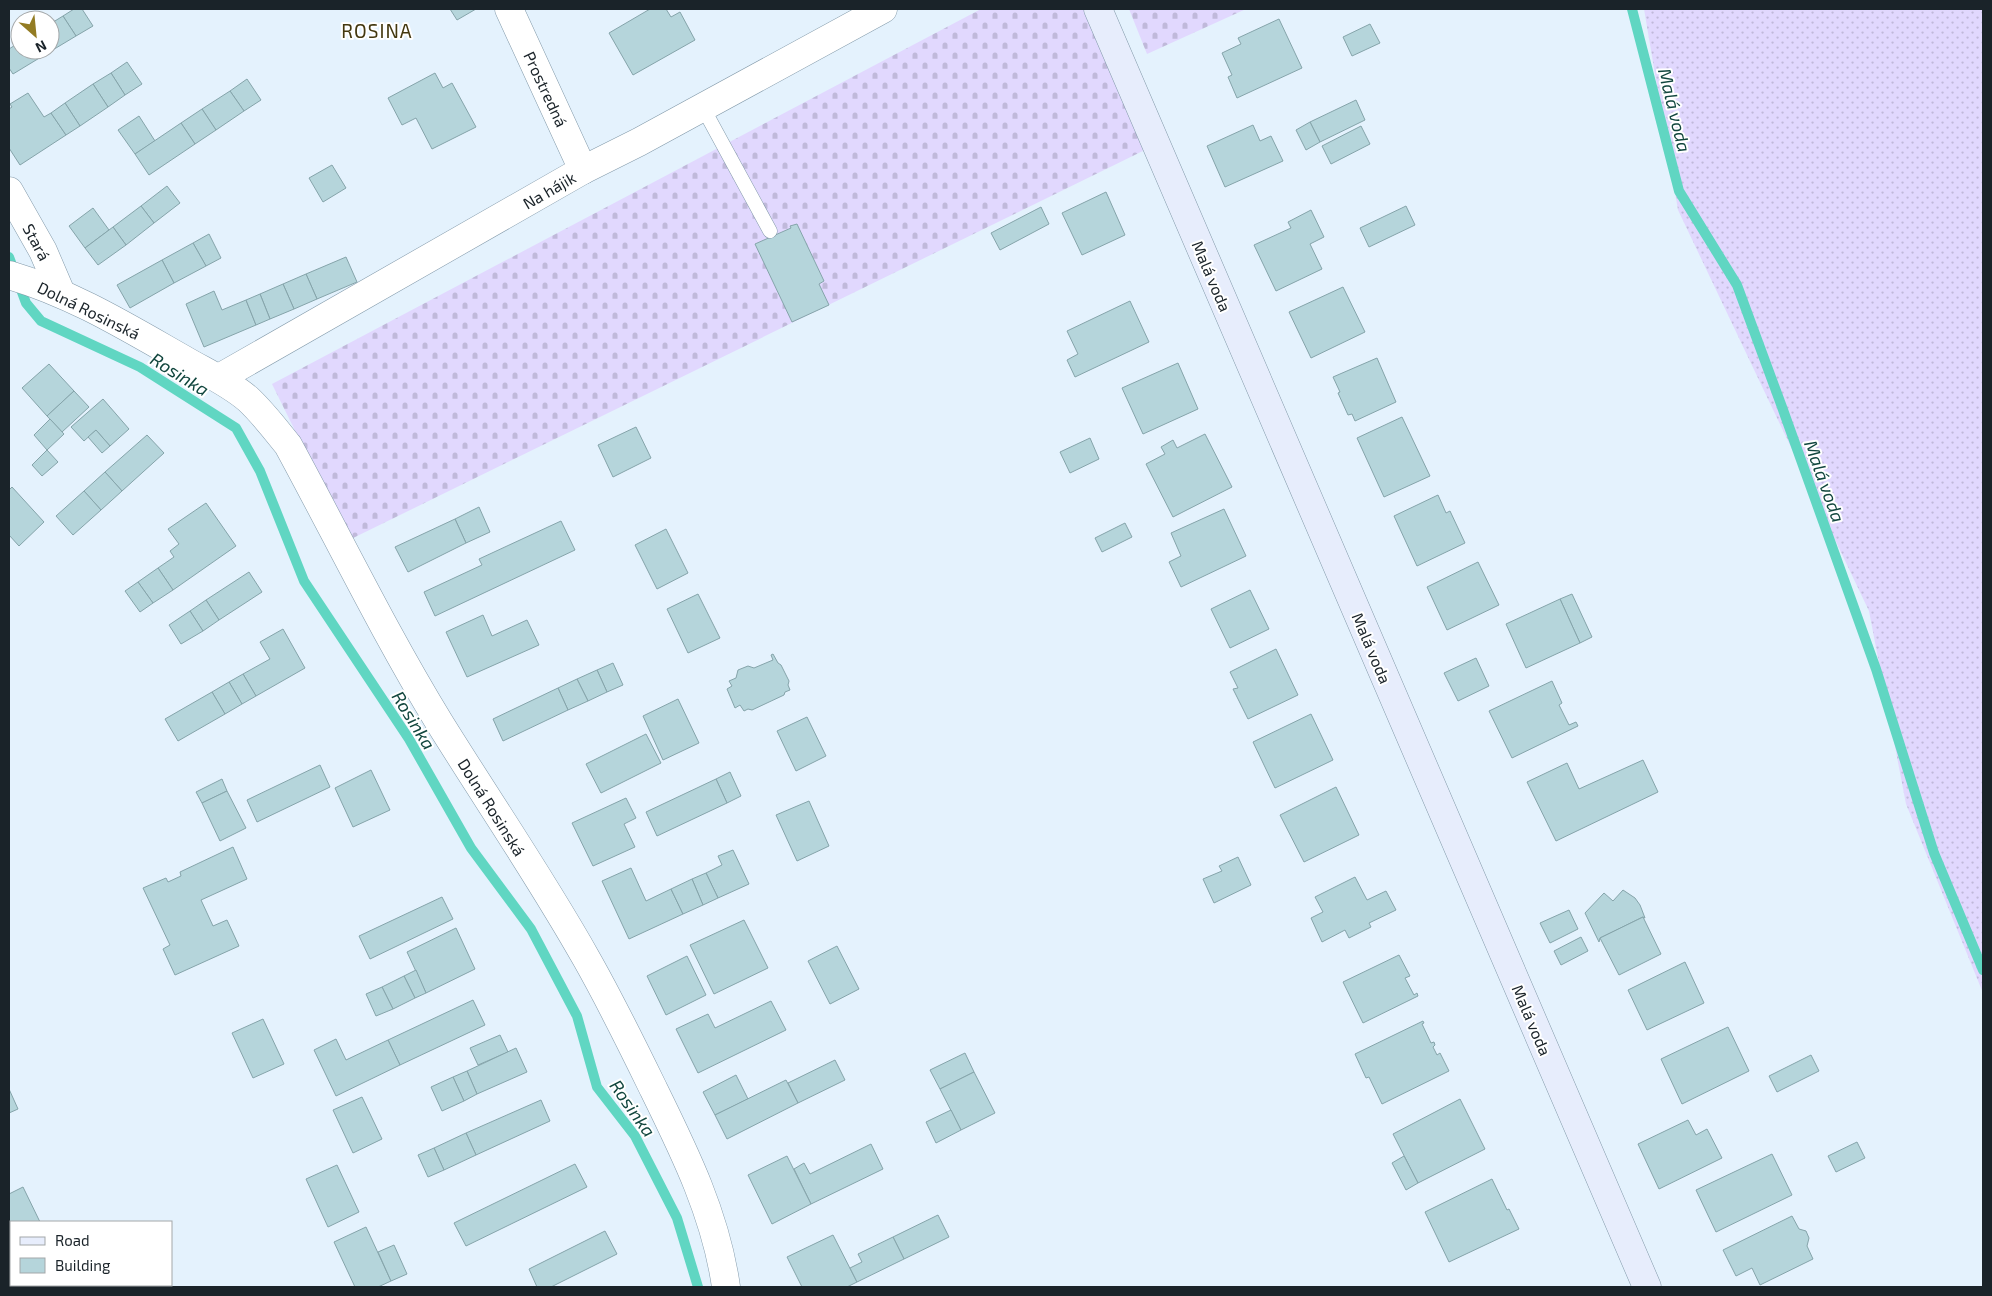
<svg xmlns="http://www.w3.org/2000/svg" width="1992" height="1296" font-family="'Exo 2',sans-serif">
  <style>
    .grass { fill: url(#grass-dots) }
    .cemetery { fill: url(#cemetery-stones) }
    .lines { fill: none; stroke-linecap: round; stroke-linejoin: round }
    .stream { stroke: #60d6c2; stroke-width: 10 }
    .building { fill: #b5d5db; stroke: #85a4aa }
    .lane-casing { stroke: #839aaa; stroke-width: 15 }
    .street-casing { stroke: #839aaa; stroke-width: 29 }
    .secondary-casing { stroke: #839aaa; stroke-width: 29 }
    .lane { stroke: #fff; stroke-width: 14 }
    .street { stroke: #fff; stroke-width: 28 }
    .secondary { stroke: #e7edfc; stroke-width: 28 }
    .labels { text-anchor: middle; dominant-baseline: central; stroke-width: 4; stroke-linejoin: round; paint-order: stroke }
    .street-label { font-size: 16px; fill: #1a2329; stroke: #fff }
    .water-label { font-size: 18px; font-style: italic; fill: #11463e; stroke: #fff }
    .quarter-label { font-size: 19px; letter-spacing: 1px; fill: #43380f; stroke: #fff }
  </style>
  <defs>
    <pattern id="grass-dots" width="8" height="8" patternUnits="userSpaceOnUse" patternTransform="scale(1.25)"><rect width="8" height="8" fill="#e1d8fe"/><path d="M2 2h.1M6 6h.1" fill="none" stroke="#c0b9da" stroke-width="1.8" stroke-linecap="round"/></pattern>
    <pattern id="cemetery-stones" width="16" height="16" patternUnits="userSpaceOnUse" patternTransform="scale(1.25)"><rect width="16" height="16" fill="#e1d8fe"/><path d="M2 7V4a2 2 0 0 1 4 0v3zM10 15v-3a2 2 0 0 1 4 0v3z" fill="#c0b9da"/></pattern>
  </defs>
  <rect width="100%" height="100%" fill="#e4f2fd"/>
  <path class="grass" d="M1644,9H1983V993L1906,804L1869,611L1678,210Z"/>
  <g class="cemetery">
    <path d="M981,9H1086L1151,147L349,540L272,384Z"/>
    <path d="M1129,9H1246L1147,54Z"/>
  </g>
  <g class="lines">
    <g class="stream">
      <path d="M1632,9L1679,191L1737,285L1782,407L1876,669L1934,853L1983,970"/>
      <path d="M9,257L26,303L41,321L140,367L236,428L260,471L304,581L409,739L471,848L531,929L577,1016L597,1087L635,1136L677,1218L698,1287"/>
    </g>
  </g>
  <g class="building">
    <path d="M74,9H82L93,26L76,36L63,16Z"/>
    <path d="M450,9H476L457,20Z"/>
    <path d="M650,9H666L671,17L680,12L695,40L633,75L609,33Z"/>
    <path d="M63,16L76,36L46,54L44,50H50V24Z"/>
    <path d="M1279,19L1302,68L1237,98L1228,77L1232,75L1222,53L1241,44L1238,38Z"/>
    <path d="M1370,24L1380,43L1352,56L1343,37Z"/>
    <path d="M20,42V50H44L46,54L13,74L9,68V49Z"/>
    <path d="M127,62L142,84L125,95L111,73Z"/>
    <path d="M111,73L125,95L108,107L93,84Z"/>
    <path d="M435,73L443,88L452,83L476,127L432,149L416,118L402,125L388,98Z"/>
    <path d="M247,79L261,100L244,111L230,91Z"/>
    <path d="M93,84L108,107L80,126L65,103Z"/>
    <path d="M230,91L244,111L216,130L202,109Z"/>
    <path d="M28,93L44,117L51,113L66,135L20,165L9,148V109L12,107L10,104Z"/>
    <path d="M1356,100L1365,120L1320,142L1310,122Z"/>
    <path d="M65,103L80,126L66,135L51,113Z"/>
    <path d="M202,109L216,130L195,144L181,123Z"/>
    <path d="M139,116L155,141L135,154L118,130Z"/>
    <path d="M1310,122L1320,142L1306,150L1296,130Z"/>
    <path d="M181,123L195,144L149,175L135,154Z"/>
    <path d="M1253,125L1260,141L1271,136L1283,161L1225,187L1207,146Z"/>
    <path d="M1361,126L1370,144L1331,164L1322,146Z"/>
    <path d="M332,165L346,188L323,202L309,178Z"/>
    <path d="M167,186L180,203L154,223L141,206Z"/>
    <path d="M1106,192L1125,235L1082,255L1062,213Z"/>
    <path d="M141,206L154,223L126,245L113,227Z"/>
    <path d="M1406,206L1415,225L1369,247L1360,228Z"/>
    <path d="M1041,207L1049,224L1000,250L991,233Z"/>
    <path d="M93,208L109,230L85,248L69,226Z"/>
    <path d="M1311,210L1324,237L1310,244L1322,269L1276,291L1254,245L1291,228L1288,222Z"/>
    <path d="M797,224L824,281L819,284L829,305L792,322L755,244L791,228L790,226Z"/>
    <path d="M113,227L126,245L98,265L85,248Z"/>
    <path d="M209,234L221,258L206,266L193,243Z"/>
    <path d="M193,243L206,266L174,283L162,260Z"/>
    <path d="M346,257L357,282L317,299L306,274Z"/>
    <path d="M162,260L174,283L130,308L117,285Z"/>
    <path d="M306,274L317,299L294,309L283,284Z"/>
    <path d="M283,284L294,309L270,319L260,294Z"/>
    <path d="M1343,287L1365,332L1311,358L1289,312Z"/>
    <path d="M214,291L222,310L246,300L256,325L204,347L186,304Z"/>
    <path d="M260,294L270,319L256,325L246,300Z"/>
    <path d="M1130,301L1149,342L1075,377L1067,360L1078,354L1067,331Z"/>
    <path d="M1377,358L1396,402L1355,421L1352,414L1348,415L1338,393L1340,392L1333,377Z"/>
    <path d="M1178,363L1198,409L1143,434L1122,388Z"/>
    <path d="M49,364L74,391L47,416L22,388Z"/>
    <path d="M74,391L89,407L62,432L47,416Z"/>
    <path d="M103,399L129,429L110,446L96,430L84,441L71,427Z"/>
    <path d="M1402,417L1430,476L1384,497L1357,438Z"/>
    <path d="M50,419L64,434L47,450L34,435Z"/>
    <path d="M636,427L651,458L613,477L598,445Z"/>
    <path d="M96,430L110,446L102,453L88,437Z"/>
    <path d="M1205,434L1232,487L1173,517L1146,464L1165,454L1161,447L1173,440L1177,448Z"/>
    <path d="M147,435L164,453L122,491L105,472Z"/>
    <path d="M1090,438L1099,459L1070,473L1060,452Z"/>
    <path d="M47,450L58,462L42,476L32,465Z"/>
    <path d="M105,472L122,491L101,510L84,491Z"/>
    <path d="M12,487L44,522L19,546L9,535V490Z"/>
    <path d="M84,491L101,510L73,535L56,516Z"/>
    <path d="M1438,495L1446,513L1450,511L1465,543L1417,566L1394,516Z"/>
    <path d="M206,503L236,546L173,590L158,568L174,557L170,551L179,544L168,529Z"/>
    <path d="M479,507L490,532L466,543L455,519Z"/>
    <path d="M1224,509L1246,556L1181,587L1169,562L1181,556L1171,533Z"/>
    <path d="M455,519L466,543L408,572L395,547Z"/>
    <path d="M561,521L575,550L435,616L424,592L482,565L479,559Z"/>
    <path d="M1125,523L1132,537L1102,552L1095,538Z"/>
    <path d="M666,529L688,573L657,589L635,545Z"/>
    <path d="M1478,562L1499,605L1447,630L1427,587Z"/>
    <path d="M158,568L173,590L153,603L138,582Z"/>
    <path d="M249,572L262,592L219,620L206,600Z"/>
    <path d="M138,582L153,603L140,612L125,591Z"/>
    <path d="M1250,590L1269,629L1230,648L1211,609Z"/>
    <path d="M698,594L720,638L688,653L667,609Z"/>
    <path d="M1572,594L1592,637L1580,643L1560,599Z"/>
    <path d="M1560,599L1580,643L1526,668L1506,624Z"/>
    <path d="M206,600L219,620L203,631L190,611Z"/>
    <path d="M190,611L203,631L181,644L169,625Z"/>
    <path d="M483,615L492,636L527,620L539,645L467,677L446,632Z"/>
    <path d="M283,629L305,668L256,696L243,674L270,659L260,642Z"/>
    <path d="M1276,649L1298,695L1248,719L1233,689L1238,688L1230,672Z"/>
    <path d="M773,654L778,663L781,665L789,681L788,685L790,690L785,692L784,695L752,710L748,709L744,711L740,705L735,708L727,689L732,686L729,681L736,678L738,670L748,666L754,668L773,660L771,655Z"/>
    <path d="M1476,658L1489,686L1458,701L1444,673Z"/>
    <path d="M613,663L623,685L607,692L597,670Z"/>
    <path d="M597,670L607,692L588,701L577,679Z"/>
    <path d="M243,674L256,696L242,704L229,682Z"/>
    <path d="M577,679L588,701L568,710L558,688Z"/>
    <path d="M1552,681L1562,703L1559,705L1569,725L1576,722L1578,726L1512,758L1489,711Z"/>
    <path d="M229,682L242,704L225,714L212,692Z"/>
    <path d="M558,688L568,710L503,741L493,719Z"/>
    <path d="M212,692L225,714L178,741L165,719Z"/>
    <path d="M678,699L699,743L663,760L643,716Z"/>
    <path d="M1311,714L1333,760L1275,788L1253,742Z"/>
    <path d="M807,717L826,756L796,771L777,731Z"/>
    <path d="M646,734L661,763L601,793L586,764Z"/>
    <path d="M1643,760L1658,792L1556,841L1527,782L1567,763L1579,789Z"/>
    <path d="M320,765L330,787L257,822L247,800Z"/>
    <path d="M371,770L390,810L353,827L335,788Z"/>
    <path d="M730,772L741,796L727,803L716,779Z"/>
    <path d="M222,779L227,791L202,803L196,792Z"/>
    <path d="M716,779L727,803L657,836L646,812Z"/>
    <path d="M1336,787L1359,835L1304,862L1280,815Z"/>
    <path d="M227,791L246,828L220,841L202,803Z"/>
    <path d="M626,798L636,818L624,824L635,847L593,866L572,823Z"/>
    <path d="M809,801L829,846L797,861L776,815Z"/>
    <path d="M233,847L247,879L201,900L213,926L227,920L239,946L175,975L163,949L170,945L143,888L166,878L168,882L181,876L180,872Z"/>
    <path d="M733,850L749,884L718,898L706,873L722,865L718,856Z"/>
    <path d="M1238,857L1251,885L1214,903L1203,879L1222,871L1219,866Z"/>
    <path d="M631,868L646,901L671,889L683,914L629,939L602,881Z"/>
    <path d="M706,873L718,898L703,905L692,879Z"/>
    <path d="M1355,877L1367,900L1386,891L1396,910L1369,923L1371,927L1349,938L1345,930L1322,942L1311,918L1323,912L1315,897Z"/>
    <path d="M692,879L703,905L683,914L671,889Z"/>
    <path d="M1623,890L1635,898L1640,905L1645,918L1643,917L1600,938L1599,942L1585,913L1604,893L1613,901Z"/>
    <path d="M442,897L453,919L370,959L359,936Z"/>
    <path d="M1569,910L1578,929L1550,943L1540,923Z"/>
    <path d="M1643,917L1661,954L1619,975L1600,938Z"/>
    <path d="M744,920L768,968L714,994L690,945Z"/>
    <path d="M456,928L475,969L426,993L407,952Z"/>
    <path d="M1581,937L1588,951L1561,965L1554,951Z"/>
    <path d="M837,946L859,989L830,1004L808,961Z"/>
    <path d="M1399,955L1410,976L1405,978L1414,995L1417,993L1418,996L1363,1023L1343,982Z"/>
    <path d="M687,956L706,995L666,1015L647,976Z"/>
    <path d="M1685,962L1704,1003L1647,1030L1628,990Z"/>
    <path d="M416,970L426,993L415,998L404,976Z"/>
    <path d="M404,976L415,998L393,1009L382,987Z"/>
    <path d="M382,987L393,1009L376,1016L366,994Z"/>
    <path d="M473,1000L485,1025L400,1065L388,1040Z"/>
    <path d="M771,1001L786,1030L698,1073L676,1029L708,1014L715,1028Z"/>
    <path d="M263,1019L284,1064L253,1078L232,1033Z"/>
    <path d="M1423,1021L1424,1023L1422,1024L1431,1043L1434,1042L1435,1045L1433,1047L1437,1055L1440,1053L1449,1071L1382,1104L1369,1077L1366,1078L1355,1054Z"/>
    <path d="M1728,1027L1749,1071L1682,1104L1661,1059Z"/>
    <path d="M500,1035L508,1052L478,1065L470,1048Z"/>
    <path d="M336,1039L346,1060L388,1040L400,1065L336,1096L314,1050Z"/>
    <path d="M516,1048L527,1072L477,1094L467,1071Z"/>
    <path d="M965,1053L974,1072L940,1089L930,1070Z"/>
    <path d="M1811,1055L1819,1071L1777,1092L1769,1076Z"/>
    <path d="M835,1060L845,1080L798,1103L788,1083Z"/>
    <path d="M467,1071L477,1094L464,1101L453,1077Z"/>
    <path d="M974,1072L995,1113L961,1130L940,1089Z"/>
    <path d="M736,1075L748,1099L715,1115L703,1092Z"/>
    <path d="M453,1077L464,1101L442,1111L431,1087Z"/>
    <path d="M786,1080L798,1103L727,1139L715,1115Z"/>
    <path d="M9,1089L18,1109L9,1113Z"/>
    <path d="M362,1097L382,1139L353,1153L333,1110Z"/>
    <path d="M1460,1099L1485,1149L1418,1183L1393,1134Z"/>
    <path d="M541,1100L550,1121L476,1155L466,1133Z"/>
    <path d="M951,1110L961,1130L936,1143L926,1122Z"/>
    <path d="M1688,1120L1696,1135L1707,1129L1722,1158L1659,1189L1638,1144Z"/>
    <path d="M466,1133L476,1155L444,1170L434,1148Z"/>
    <path d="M1857,1142L1865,1158L1836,1172L1828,1156Z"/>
    <path d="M871,1144L883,1169L811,1204L794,1169L804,1163L810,1174Z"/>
    <path d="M434,1148L444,1170L428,1177L418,1155Z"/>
    <path d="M1772,1154L1792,1195L1716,1232L1696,1190Z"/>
    <path d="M787,1156L811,1204L772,1224L748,1175Z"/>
    <path d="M1404,1156L1418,1183L1406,1190L1392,1163Z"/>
    <path d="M575,1164L587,1187L466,1246L454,1223Z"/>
    <path d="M337,1165L359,1212L328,1227L306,1179Z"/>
    <path d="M1492,1179L1507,1210L1509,1209L1519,1229L1449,1262L1425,1212Z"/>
    <path d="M23,1187L40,1222H11V1236L9,1237V1194Z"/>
    <path d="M938,1215L949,1237L904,1259L893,1237Z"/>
    <path d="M1792,1216L1799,1229L1806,1231L1809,1238L1807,1246L1813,1259L1760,1285L1752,1268L1736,1276L1723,1250Z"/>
    <path d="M366,1227L391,1281L378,1287H355L334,1242Z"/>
    <path d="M605,1231L617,1254L551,1287H537L529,1269Z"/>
    <path d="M833,1235L857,1282L847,1287H802L787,1257Z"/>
    <path d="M893,1237L904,1259L857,1282L850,1268L862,1262L858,1254Z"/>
    <path d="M394,1245L407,1274L391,1281L378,1252Z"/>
    <path d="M11,1257V1278L9,1273V1258Z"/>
    <path d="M14,1285H37L32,1287H16Z"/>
  </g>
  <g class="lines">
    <g class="lane-casing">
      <path id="lane" d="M702,106L770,231"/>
    </g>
    <g class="street-casing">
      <g id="street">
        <path d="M509,9L583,170"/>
        <path d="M9,191L43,251L61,293"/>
        <path d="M9,275C73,294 125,326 183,359C205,372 228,382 248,399C263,413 275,429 288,445C338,537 384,632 439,722C488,801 541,878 586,958C610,1000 631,1043 652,1086C684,1151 716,1215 726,1287"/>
        <path d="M219,378L583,170L639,142L883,9"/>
      </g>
    </g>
    <g class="secondary-casing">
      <path id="secondary" d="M1098,9L1647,1287"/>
    </g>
    <use href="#lane" class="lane"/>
    <use href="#street" class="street"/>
    <use href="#secondary" class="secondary"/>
  </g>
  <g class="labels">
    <g class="street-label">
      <text transform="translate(546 89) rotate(65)">Prostredná</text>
      <text transform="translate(549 190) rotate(-30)">Na hájik</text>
      <text transform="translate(37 242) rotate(62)">Stará</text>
      <text transform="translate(1212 276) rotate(67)">Malá voda</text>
      <text transform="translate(89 310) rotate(26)">Dolná Rosinská</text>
      <text transform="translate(1372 648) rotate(67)">Malá voda</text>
      <text transform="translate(492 807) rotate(58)">Dolná Rosinská</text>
      <text transform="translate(1532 1020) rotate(67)">Malá voda</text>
    </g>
    <g class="water-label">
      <text transform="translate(1675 110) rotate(76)">Malá voda</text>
      <text transform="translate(180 374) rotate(32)">Rosinka</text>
      <text transform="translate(1825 481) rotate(70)">Malá voda</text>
      <text transform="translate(414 720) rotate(58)">Rosinka</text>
      <text transform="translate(633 1108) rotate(55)">Rosinka</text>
    </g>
    <g class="quarter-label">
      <text x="377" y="30">ROSINA</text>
    </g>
  </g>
  <rect width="1992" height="1296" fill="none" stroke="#1a2329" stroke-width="20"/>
  <rect x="10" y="1221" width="162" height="65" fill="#ffffff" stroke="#a3a7a9"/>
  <rect x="20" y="1237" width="25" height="8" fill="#e7edfc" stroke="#a3a7a9"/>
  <text x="55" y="1246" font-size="15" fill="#1a2329">Road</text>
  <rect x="20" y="1258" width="25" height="15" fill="#b5d5db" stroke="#a3a7a9"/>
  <text x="55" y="1271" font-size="15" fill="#1a2329">Building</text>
  <g transform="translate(35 35) rotate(153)"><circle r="24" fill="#ffffff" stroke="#a3a7a9"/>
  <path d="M0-4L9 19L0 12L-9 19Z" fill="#937c23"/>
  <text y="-8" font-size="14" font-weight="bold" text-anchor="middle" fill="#1a2329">N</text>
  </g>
</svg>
